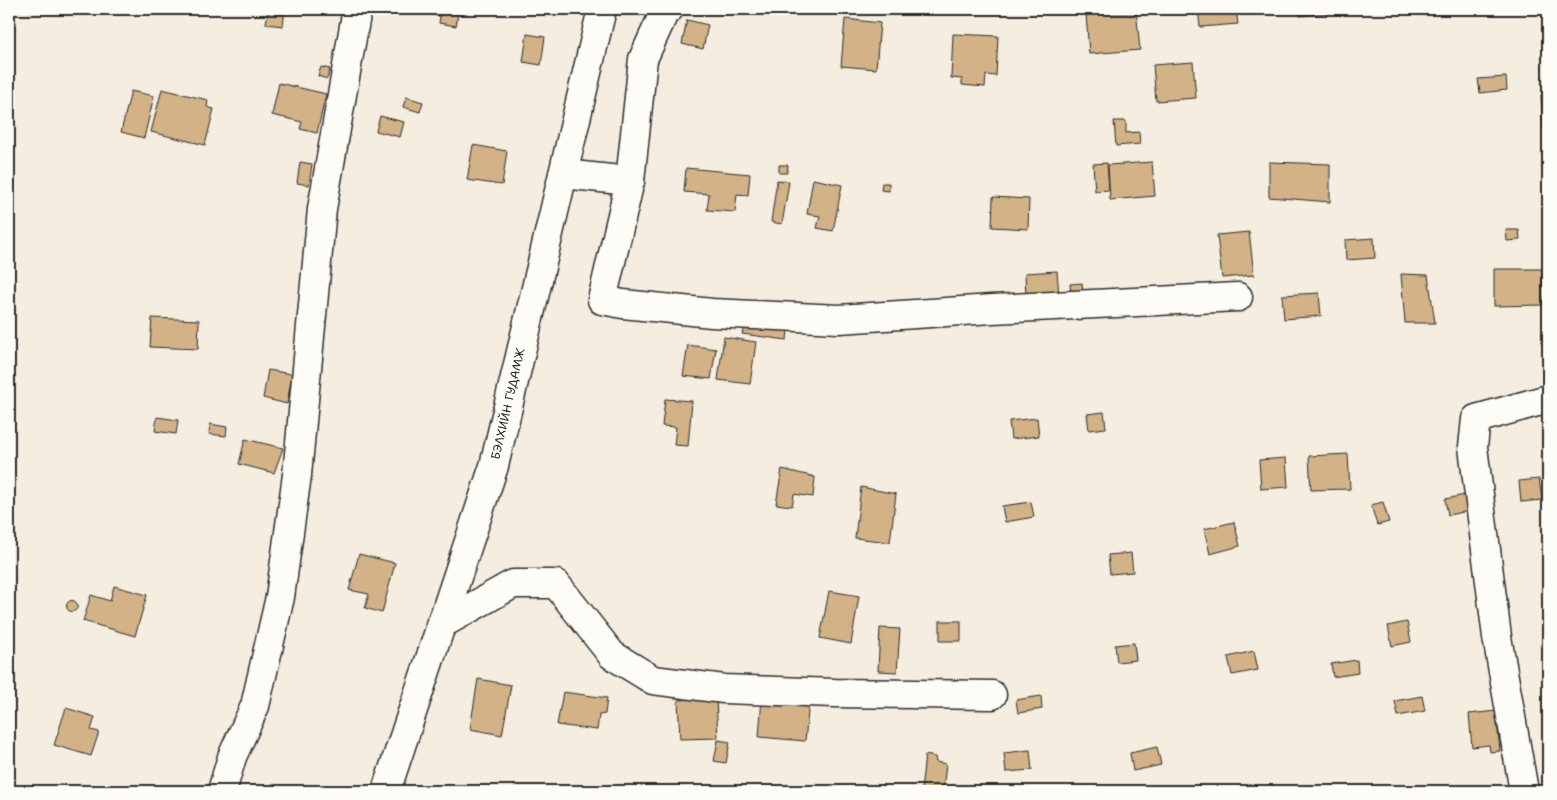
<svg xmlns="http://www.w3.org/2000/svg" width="1557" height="800" font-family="'Shantell Sans',sans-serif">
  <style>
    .building { fill: #d2b286; stroke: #2b2b2b }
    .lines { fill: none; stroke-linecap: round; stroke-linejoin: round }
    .minor-casing { stroke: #2b2b2b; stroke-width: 31 }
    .secondary-casing { stroke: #2b2b2b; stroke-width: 31 }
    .minor { stroke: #fdfcf7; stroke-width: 28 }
    .secondary { stroke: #fdfcf7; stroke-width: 28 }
    .labels { text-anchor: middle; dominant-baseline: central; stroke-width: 4; stroke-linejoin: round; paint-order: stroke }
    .street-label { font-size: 12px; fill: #2b2b2b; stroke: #fdfcf7 }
  </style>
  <rect width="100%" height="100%" fill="#f4ede0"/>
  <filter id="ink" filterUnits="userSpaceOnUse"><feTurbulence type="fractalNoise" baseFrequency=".02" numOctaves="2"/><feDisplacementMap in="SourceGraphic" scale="10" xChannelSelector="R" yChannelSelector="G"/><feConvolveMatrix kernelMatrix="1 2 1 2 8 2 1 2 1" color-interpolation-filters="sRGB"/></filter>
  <g filter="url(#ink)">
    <g class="building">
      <path d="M268,9H285L283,26L266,24Z"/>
      <path d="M420,9H459L456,26L439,23L440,16L419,12Z"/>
      <path d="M1099,9H1136L1140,50L1089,54L1086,14L1099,13Z"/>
      <path d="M1198,9H1236L1238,24L1200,27Z"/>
      <path d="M1299,9H1339L1340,12L1300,16Z"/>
      <path d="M845,19L880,23L876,69L841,66Z"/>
      <path d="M687,20L708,25L703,49L682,44Z"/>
      <path d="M527,34L545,37L541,65L523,62Z"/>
      <path d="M953,34L998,36L996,76L986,75L985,87L962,85V79L951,78Z"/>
      <path d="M1193,62L1196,98L1156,101L1153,65Z"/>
      <path d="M321,67L330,69L327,79L318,76Z"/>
      <path d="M1506,77L1507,90L1480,93L1478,79Z"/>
      <path d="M279,83L326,94L317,133L300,129L302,122L272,115Z"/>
      <path d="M162,89L208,100L207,107L214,109L205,145L151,132Z"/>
      <path d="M131,91L154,96L144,138L121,132Z"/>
      <path d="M1541,95H1548V130H1543Z"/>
      <path d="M406,97L423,102L420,112L403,107Z"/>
      <path d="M380,116L404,122L400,137L376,131Z"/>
      <path d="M1114,121H1126V133L1139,132L1140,144L1116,146Z"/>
      <path d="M473,145L507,151L502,185L467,180Z"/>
      <path d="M300,162L312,164L309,185L297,183Z"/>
      <path d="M1152,162L1155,196L1110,200L1108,165Z"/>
      <path d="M1269,162L1330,164V202L1269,197Z"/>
      <path d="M1107,163L1109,190L1095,191L1093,164Z"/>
      <path d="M779,165H788L787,173H779Z"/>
      <path d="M686,168L750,174L748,195L737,194L735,212L707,210L709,194L684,192Z"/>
      <path d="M813,179L842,185L833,231L817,228L820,216L807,214Z"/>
      <path d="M777,180L789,182L782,224L771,222Z"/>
      <path d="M882,183H889V191L881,190Z"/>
      <path d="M993,197L1029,199L1028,229L992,227Z"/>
      <path d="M1506,230H1519L1520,240L1507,241Z"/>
      <path d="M1249,232L1254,275L1222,278L1217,235Z"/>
      <path d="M1374,238L1375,258L1346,260L1345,240Z"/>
      <path d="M1494,269H1542L1543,305L1494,306Z"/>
      <path d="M1057,271L1059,295L1026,297L1025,273Z"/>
      <path d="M1401,274L1428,275L1435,323H1405Z"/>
      <path d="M1082,283L1083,292L1071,293L1070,284Z"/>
      <path d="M1319,293L1321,316L1284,319L1282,295Z"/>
      <path d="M152,318L199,320L198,349L150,347Z"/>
      <path d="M746,323L788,330L787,340L742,334Z"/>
      <path d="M724,337L756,342L750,384L718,380Z"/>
      <path d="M688,345L716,349L711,379L683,376Z"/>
      <path d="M268,370L292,374L287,404L263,398Z"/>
      <path d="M665,399L692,401L688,446L674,445L676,427L662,426Z"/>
      <path d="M1104,412L1106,428L1089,430L1087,414Z"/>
      <path d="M157,417L178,420L176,434L155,431Z"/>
      <path d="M1037,418L1039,436L1011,439L1009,421Z"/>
      <path d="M210,424L227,427L226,436L209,434Z"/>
      <path d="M245,439L283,448L274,473L239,464Z"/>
      <path d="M1348,454L1350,489L1311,490L1309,456Z"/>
      <path d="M1286,458L1288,487L1261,489L1259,460Z"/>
      <path d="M782,469L815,477L813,497L794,494L792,506L776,504Z"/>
      <path d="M1539,479L1542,500L1521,502L1519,481Z"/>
      <path d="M861,487L896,494L890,542L855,538Z"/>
      <path d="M1470,494L1474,510L1448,515L1445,499Z"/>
      <path d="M1031,502L1034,517L1005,522L1002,506Z"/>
      <path d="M1383,502L1389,522L1377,525L1371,505Z"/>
      <path d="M1234,522L1240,546L1210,554L1204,529Z"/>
      <path d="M1131,553L1133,572L1110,574L1108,555Z"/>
      <path d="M359,554L395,563L382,613L365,608L369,594L349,590Z"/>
      <path d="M114,586L147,595L135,636L83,621L91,595L110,601Z"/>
      <path d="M829,591L859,596L851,644L820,638Z"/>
      <circle cx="72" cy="606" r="5.5"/>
      <rect x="940" y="621" width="21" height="20"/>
      <path d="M1407,622L1411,642L1392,646L1388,626Z"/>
      <path d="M880,628L900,629L897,672L878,671Z"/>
      <path d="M1134,643L1136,660L1117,662L1115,645Z"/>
      <path d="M1254,651L1258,670L1232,675L1228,657Z"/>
      <path d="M1357,660L1358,673L1333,677L1331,664Z"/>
      <path d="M478,679L511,685L502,735L470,729Z"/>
      <path d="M563,692L607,698L605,714L599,715L597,730L557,725Z"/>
      <path d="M1041,696L1042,709L1018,713L1016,700Z"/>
      <path d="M1422,696L1425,711L1398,716L1395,701Z"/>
      <path d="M716,698L718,738L680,739L678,700Z"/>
      <path d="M762,698L809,702L805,741L759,737Z"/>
      <path d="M66,708L95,717L91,730L99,732L91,756L54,745Z"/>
      <path d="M1496,711L1500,751L1490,752L1489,745L1472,747L1469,714Z"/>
      <path d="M718,740L730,742L726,763L714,761Z"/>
      <path d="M1157,747L1161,765L1133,771L1130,753Z"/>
      <path d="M1030,750L1032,770L1006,772L1004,753Z"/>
      <path d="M925,755L935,757L936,762L946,764L943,791H921Z"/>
    </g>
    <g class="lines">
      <g class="minor-casing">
        <g id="minor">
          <path d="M563,174L630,181L602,300L623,304L712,313L839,319L992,309L1238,297"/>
          <path d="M630,181L643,59L665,11L669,9"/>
          <path d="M440,625L513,584H556L612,655L653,680L724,689L835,693L992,695"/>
          <path d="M222,791L232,757L255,706L280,597L297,475L322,209L357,9"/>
          <path d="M1524,791L1497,637L1473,447L1476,419L1548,399"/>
        </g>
      </g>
      <g class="secondary-casing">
        <path id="secondary" d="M386,791L494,466L602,9"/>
      </g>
      <use href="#minor" class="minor"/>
      <use href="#secondary" class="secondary"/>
    </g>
  </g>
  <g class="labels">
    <g class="street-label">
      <text transform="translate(508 404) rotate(-77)">БЭЛХИЙН ГУДАМЖ</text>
    </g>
  </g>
  <rect width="1557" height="800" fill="none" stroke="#fdfcf7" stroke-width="30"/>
  <rect x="15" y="15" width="1527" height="770" fill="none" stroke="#2b2b2b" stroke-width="2" filter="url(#ink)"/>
</svg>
